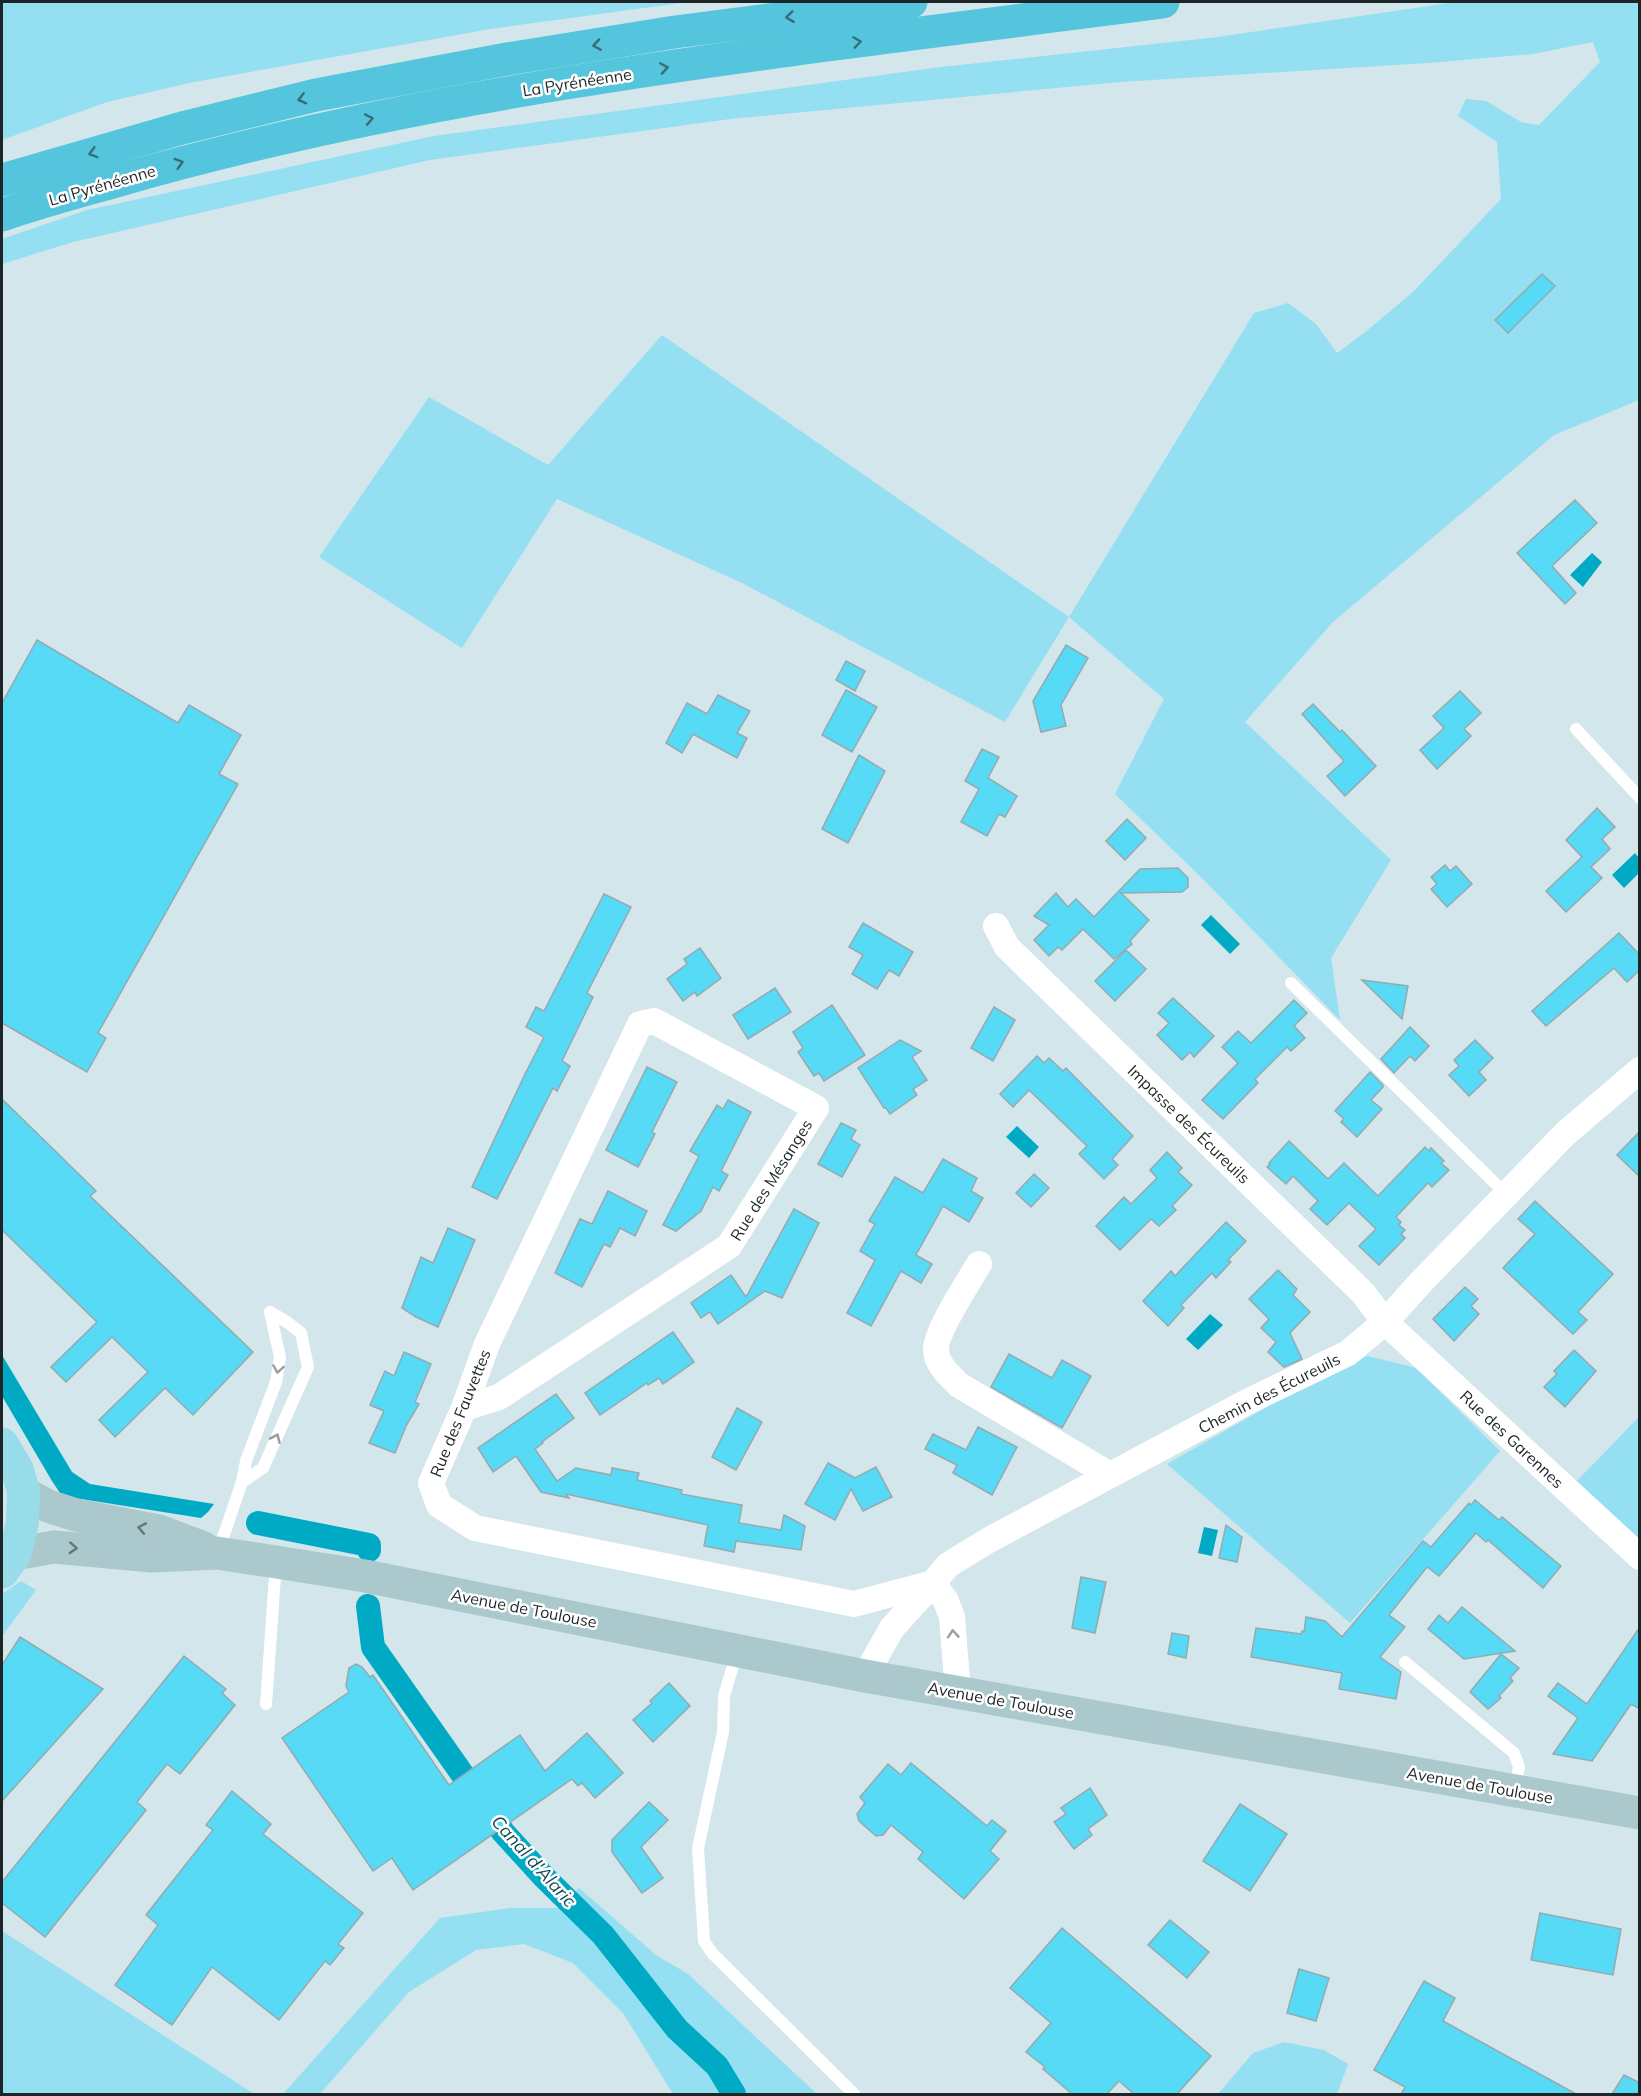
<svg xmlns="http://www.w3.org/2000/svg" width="1641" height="2096" font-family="Mulish,sans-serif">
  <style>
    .green { fill: #94dff1 }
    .water { fill: #00aac4 }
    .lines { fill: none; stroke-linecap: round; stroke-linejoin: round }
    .canal { stroke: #00aac4; stroke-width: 24 }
    .building { fill: #57daf6; stroke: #96a9ae; stroke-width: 1.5 }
    .service { stroke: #fff; stroke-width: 12 }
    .minor { stroke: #fff; stroke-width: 26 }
    .secondary { stroke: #abc8cd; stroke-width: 33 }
    .primary { stroke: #98dcea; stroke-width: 33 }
    .motorway { stroke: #54c5dc; stroke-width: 33 }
    .oneway { stroke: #366d78 }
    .oneway2 { stroke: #999d9e }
    .oneway3 { stroke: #64767a }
    .labels { text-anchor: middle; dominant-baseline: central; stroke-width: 5; stroke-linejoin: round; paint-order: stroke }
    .street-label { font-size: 16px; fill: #1d2527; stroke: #fff }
    .water-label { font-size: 18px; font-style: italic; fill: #0e4954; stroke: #fff }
  </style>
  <rect width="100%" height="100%" fill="#d2e6eb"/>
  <g class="green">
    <path d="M2,2H688L490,29L194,82L107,102L2,140Z"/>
    <path d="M1456,2H1639V400L1554,435L1333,622L1245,722L1391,860L1331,958L1340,1020L1202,878L1115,794L1164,699L1069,617L1005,722L742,583L557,499L462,648L319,557L429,397L548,465L662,335L1069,617L1254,313L1288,303L1316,324L1337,353L1364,333L1413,292L1501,199L1497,142L1458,116L1466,99L1486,101L1521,122L1539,125L1600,62L1593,42L1533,54L1428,63L1120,82L730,119L430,160L73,242L2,264V239L87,210L434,136L941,67L1218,37Z"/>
    <path d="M1368,1356L1416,1368L1500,1451L1350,1623L1167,1464L1333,1369Z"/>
    <path d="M1639,1417V1544L1575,1483Z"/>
    <path d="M21,1581L36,1590L2,1636V1594Z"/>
    <path d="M579,1888L656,1955L688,1974L817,2094H673L623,2013L573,1963L524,1944L476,1950L409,1992L320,2094H283L440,1918L510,1908H559Z"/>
    <path d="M2,1931L248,2090L255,2094H2Z"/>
    <path d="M1284,2042L1324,2050L1348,2064L1337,2094H1218L1253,2053Z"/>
  </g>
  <g class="water">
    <path d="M1592,553L1602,562L1583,587L1570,575Z"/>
    <path d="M1635,853L1639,858V873L1624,888L1612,875Z"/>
    <path d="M1211,915L1240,944L1230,954L1201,925Z"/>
    <path d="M1017,1126L1039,1147L1029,1158L1006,1137Z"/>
    <path d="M1210,1314L1223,1325L1198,1350L1186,1339Z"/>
    <path d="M2,1355L72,1472L90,1484L214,1504L208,1512L201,1518L62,1496L52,1481L2,1396Z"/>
    <path d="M1204,1527L1218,1530L1212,1556L1198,1553Z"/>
  </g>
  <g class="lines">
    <g class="canal">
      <path d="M258,1523L369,1545V1550"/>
      <path d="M368,1606L373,1647L503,1832L544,1877L603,1935L677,2029L717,2066L734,2094"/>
    </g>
  </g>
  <g class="building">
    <path d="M1542,274L1555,286L1508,333L1495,320Z"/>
    <path d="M1575,500L1597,523L1552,566L1576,593L1565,604L1517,553Z"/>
    <path d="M37,640L178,723L189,705L241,735L219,774L238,784L98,1033L106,1038L87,1072L2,1023V703Z"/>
    <path d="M1066,645L1088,658L1061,705L1066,726L1041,732L1033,701Z"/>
    <path d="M846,661L865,671L855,691L836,680Z"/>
    <path d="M846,690L877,707L852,752L822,735Z"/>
    <path d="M1460,691L1481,713L1464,729L1471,736L1437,769L1420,750L1444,728L1433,716Z"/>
    <path d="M718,695L750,711L737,733L747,738L737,758L693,734L682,753L666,743L687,703L707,714Z"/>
    <path d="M1313,704L1340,732L1342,730L1376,766L1345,796L1327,776L1344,761L1302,714Z"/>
    <path d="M982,749L999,757L988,778L1017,796L1005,817L999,814L987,836L961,822L979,789L965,781Z"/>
    <path d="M859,755L885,771L848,843L822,829Z"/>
    <path d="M1597,808L1615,827L1602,839L1610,849L1591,867L1602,878L1566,912L1546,891L1582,857L1566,840Z"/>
    <path d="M1127,819L1146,838L1125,860L1106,841Z"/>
    <path d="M1445,865L1450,871L1456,866L1472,884L1447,907L1431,889L1437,884L1431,877Z"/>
    <path d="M1178,868L1188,878V887L1182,892L1121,893L1149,920L1130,941L1132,944L1114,959L1083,929L1062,950L1058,947L1049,956L1034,940L1049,925L1034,916L1056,893L1068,907L1076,899L1094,917L1140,869Z"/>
    <path d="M604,894L631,907L587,993L593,997L562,1061L570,1066L557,1091L553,1088L497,1199L472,1187L525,1074L544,1037L526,1027L536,1007L544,1011Z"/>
    <path d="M863,923L913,952L899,976L889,970L877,989L852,974L863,955L849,947Z"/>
    <path d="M1619,933L1640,955V970L1627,982L1614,968L1546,1026L1532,1011Z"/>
    <path d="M700,948L721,978L697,996L695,992L683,1001L667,979L687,964L684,959Z"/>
    <path d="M1126,950L1146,969L1115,1001L1095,981Z"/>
    <path d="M1362,980L1408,986L1402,1019Z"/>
    <path d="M775,988L791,1012L748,1039L733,1015Z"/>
    <path d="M1173,998L1214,1036L1194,1057L1190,1052L1182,1060L1157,1035L1169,1023L1158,1013Z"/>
    <path d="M1294,1000L1307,1013L1294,1026L1305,1038L1291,1051L1287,1047L1255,1079L1258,1083L1223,1119L1202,1100L1238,1063L1222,1047L1238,1031L1251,1043Z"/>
    <path d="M832,1005L865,1055L824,1081L819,1073L814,1076L798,1052L803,1048L793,1032Z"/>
    <path d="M994,1007L1015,1020L993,1061L971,1048Z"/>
    <path d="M1410,1027L1429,1046L1415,1061L1410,1056L1394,1073L1381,1059Z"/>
    <path d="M900,1040L921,1051L912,1057L927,1080L913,1089L917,1095L890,1114L886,1108H884L858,1068Z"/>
    <path d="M1475,1040L1493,1058L1479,1072L1486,1080L1469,1096L1449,1075L1459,1066L1454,1060Z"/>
    <path d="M1037,1056L1044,1063L1049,1058L1063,1071L1066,1068L1133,1136L1112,1159L1118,1165L1104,1179L1079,1154L1087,1146L1029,1090L1013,1107L1000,1094Z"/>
    <path d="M647,1067L677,1082L652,1132L655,1134L638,1167L606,1150Z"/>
    <path d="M1370,1072L1383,1085V1087L1371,1100L1382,1109L1357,1137L1341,1122L1344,1119L1335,1111Z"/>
    <path d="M2,1099L96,1191L90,1196L253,1352L193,1415L165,1388L115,1437L99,1420L148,1372L112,1337L66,1382L51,1367L97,1322L2,1230Z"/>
    <path d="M728,1100L751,1112L721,1171L728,1175L719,1191L713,1187L701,1211L676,1231L663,1225L699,1156L690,1151L717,1105L723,1109Z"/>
    <path d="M841,1123L856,1130L851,1139L860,1145L842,1177L818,1164Z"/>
    <path d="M1640,1131V1177L1617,1155Z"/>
    <path d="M1289,1141L1327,1178H1329L1344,1163L1378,1196L1425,1147L1429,1151L1431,1148L1444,1161L1441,1163L1449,1170L1432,1187L1428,1183L1396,1217L1401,1222L1399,1225L1405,1230L1401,1234L1405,1238L1379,1265L1359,1246L1376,1229L1349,1203L1327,1225L1310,1209L1318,1201L1293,1176L1286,1184L1267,1167L1270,1164L1269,1163Z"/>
    <path d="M1167,1152L1182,1168L1178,1172L1192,1185L1172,1206L1176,1210L1159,1226L1151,1219L1120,1250L1096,1226L1124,1197L1131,1204L1157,1178L1150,1170Z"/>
    <path d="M943,1159L977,1178L971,1191L983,1198L969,1222L943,1206L916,1255L932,1264L921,1283L901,1271L871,1326L847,1313L875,1260L860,1251L875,1224L869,1221L895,1177L923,1193Z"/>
    <path d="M1034,1174L1049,1188L1031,1207L1016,1193Z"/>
    <path d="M608,1191L647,1211L635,1236L620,1228L610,1247L604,1244L582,1287L555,1273L580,1219L592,1224Z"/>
    <path d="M1535,1201L1613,1274L1578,1312L1587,1320L1573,1334L1503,1268L1535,1234L1518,1219Z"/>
    <path d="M794,1209L819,1223L782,1298L765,1291L718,1324L710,1312L701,1318L691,1303L731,1275L746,1297Z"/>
    <path d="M1226,1222L1246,1241L1228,1260L1231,1262L1216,1278L1212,1273L1181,1305L1184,1308L1168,1326L1143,1301L1171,1271L1175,1276Z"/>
    <path d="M448,1228L475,1240L438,1327L416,1317L402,1308L421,1257L433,1263Z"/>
    <path d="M1278,1270L1297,1289L1293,1295L1310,1312L1290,1333L1302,1359L1284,1367L1268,1352L1276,1342L1261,1328L1269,1319L1249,1299Z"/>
    <path d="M1465,1287L1478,1299L1471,1306L1479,1314L1454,1341L1433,1319Z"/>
    <path d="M673,1332L694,1362L663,1384L659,1378L648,1385L647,1383L600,1415L585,1393Z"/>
    <path d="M1574,1350L1596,1371L1565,1407L1544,1387L1557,1374L1554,1371Z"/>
    <path d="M404,1352L431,1364L415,1402L419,1404L406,1426L395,1453L369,1443L384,1411L370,1405L385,1371L394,1376Z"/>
    <path d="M1009,1354L1052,1378L1062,1360L1091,1376L1062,1428L991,1387Z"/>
    <path d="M556,1394L574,1418L542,1442L543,1443L535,1449L557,1481L576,1468L611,1475L612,1468L639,1473L637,1480L682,1490L681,1494L742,1505L739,1523L781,1530L784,1515L805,1526L801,1550L736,1541L734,1552L715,1548L704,1546L708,1525L566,1494L569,1498L541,1492L516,1456L493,1472L478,1448Z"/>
    <path d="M737,1408L762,1422L736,1470L712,1457Z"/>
    <path d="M978,1427L1017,1447L992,1495L953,1473L957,1465L925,1449L933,1434L966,1450Z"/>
    <path d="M828,1463L855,1478L876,1467L892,1497L863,1511L851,1489L835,1520L805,1504Z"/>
    <path d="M1475,1500L1499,1520L1502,1517L1561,1566L1543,1588L1488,1540L1486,1542L1476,1533L1439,1576L1427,1567L1389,1615L1405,1627L1380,1657L1401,1672L1396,1699L1339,1689L1342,1673L1251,1657L1256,1628L1301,1634L1302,1631L1304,1632L1306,1617L1325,1621L1342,1637L1423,1541L1431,1547L1469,1503L1471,1505Z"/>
    <path d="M1226,1525L1242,1537L1237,1562L1219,1558Z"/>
    <path d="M1081,1577L1106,1582L1095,1633L1072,1628Z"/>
    <path d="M1462,1607L1515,1651L1464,1659L1428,1629L1439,1615L1448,1623Z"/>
    <path d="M1640,1627V1709L1631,1704L1592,1761L1553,1754L1578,1718L1548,1696L1558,1683L1587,1704Z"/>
    <path d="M1172,1633L1189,1636L1186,1658L1168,1654Z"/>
    <path d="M20,1637L103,1689L2,1801V1665Z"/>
    <path d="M1501,1654L1519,1668L1510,1678L1513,1681L1499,1696L1501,1698L1488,1709L1470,1692Z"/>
    <path d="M184,1656L226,1689L222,1693L235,1705L180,1774L167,1764L137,1802L146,1810L45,1937L2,1903V1882Z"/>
    <path d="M356,1664L362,1667L370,1677L373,1675L449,1785L520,1735L545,1771L587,1733L623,1773L595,1798L582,1783L578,1786L572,1779L413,1890L392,1858L373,1871L282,1738L349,1692L346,1686L349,1668Z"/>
    <path d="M669,1683L690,1706L653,1742L633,1720L652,1703L650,1701Z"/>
    <path d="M911,1763L987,1826L992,1820L1006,1831L990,1851L999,1859L964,1899L918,1859L923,1852L891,1825L883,1835L876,1836L859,1821L857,1814L865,1803L860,1797L888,1764L901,1775Z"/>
    <path d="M1090,1788L1107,1815L1088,1829L1092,1835L1074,1849L1054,1822L1066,1814L1061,1808Z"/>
    <path d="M232,1791L271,1824L263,1834L363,1913L338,1944L344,1948L330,1965L325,1961L279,2020L212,1967L172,2025L115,1985L158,1925L146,1915L213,1830L206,1825Z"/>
    <path d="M649,1802L668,1820L641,1847L663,1878L642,1893L612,1852V1840Z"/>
    <path d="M1240,1804L1287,1834L1250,1891L1203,1861Z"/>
    <path d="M1540,1913L1621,1929L1613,1975L1531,1960Z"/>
    <path d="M1170,1920L1209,1952L1187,1978L1148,1945Z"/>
    <path d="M1062,1928L1211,2056L1177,2094H1134L1119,2081L1107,2094H1072L1043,2069L1045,2067L1026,2052L1051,2023L1010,1988Z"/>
    <path d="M1299,1969L1329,1978L1316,2021L1287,2013Z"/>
    <path d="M1424,1981L1455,1998L1443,2021L1576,2094H1401L1405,2087L1374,2070Z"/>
    <path d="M1624,2075L1640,2083V2094H1612Z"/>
  </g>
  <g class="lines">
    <g class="service">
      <path d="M1576,729L1640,798"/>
      <path d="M1291,983L1507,1195"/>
      <path d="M242,1482L263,1468L308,1367L301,1333L287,1322L270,1312"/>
      <path d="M218,1552L242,1482L246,1461L276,1382L280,1357L270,1312"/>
      <path d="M737,1652L724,1696L723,1732L698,1848L704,1941L712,1953L854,2094"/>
      <path d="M1405,1662L1514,1753L1519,1767L1515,1789"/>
      <path d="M266,1704L276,1562"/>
    </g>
    <g class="minor">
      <path d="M996,926L1007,947L1363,1293L1385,1322L1640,1557"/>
      <path d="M979,1264C969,1281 934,1334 936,1351C937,1365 950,1376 959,1385L1110,1475"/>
      <path d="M464,1408L499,1397L729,1246L816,1108L654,1021L640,1024L487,1344L464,1408L431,1483L439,1505L475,1528L854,1604L933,1583L948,1565L989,1540L1247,1402L1348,1353L1385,1322L1422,1281L1566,1133L1640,1070"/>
      <path d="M865,1676L892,1628L933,1583L946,1601L952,1617L958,1693"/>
    </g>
    <g class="secondary">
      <path d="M24,1493L48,1506L76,1515L159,1531L204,1548"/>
      <path d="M15,1554L54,1547L152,1556L217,1553L276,1562L365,1576L865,1676L1640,1813"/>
    </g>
    <path class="primary" d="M2,1444L17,1469L24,1493L22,1525L15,1554L2,1572"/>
    <g class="motorway">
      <path d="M2,180L182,128L316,95L507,59L675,32L911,2"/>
      <path d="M2,215C39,202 77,192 116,181C457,83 812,48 1163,2"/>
    </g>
  </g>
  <defs><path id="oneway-chevron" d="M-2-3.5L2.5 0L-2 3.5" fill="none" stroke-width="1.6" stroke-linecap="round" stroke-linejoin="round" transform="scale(1.5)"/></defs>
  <g class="oneway">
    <use href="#oneway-chevron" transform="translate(790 17) rotate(173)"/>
    <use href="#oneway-chevron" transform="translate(857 42) rotate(-8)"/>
    <use href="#oneway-chevron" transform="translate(597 45) rotate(171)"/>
    <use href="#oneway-chevron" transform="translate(664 68) rotate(-9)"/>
    <use href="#oneway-chevron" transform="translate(302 99) rotate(166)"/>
    <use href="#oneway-chevron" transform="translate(369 119) rotate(-11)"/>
    <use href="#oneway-chevron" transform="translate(93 153) rotate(164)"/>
    <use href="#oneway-chevron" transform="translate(179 163) rotate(-16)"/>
  </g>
  <g class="oneway2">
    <use href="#oneway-chevron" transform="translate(278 1369) rotate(99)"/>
    <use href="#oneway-chevron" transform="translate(276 1438) rotate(-66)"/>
    <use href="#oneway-chevron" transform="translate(953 1634) rotate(-94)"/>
  </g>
  <g class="oneway3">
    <use href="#oneway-chevron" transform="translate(142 1528) rotate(-169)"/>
    <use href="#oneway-chevron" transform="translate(73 1548) rotate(3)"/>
  </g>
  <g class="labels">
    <g class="street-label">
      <text transform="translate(577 82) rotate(-9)">La Pyrénéenne</text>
      <text transform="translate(102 185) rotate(-16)">La Pyrénéenne</text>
      <text transform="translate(1189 1124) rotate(44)">Impasse des Écureuils</text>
      <text transform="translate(771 1180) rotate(-58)">Rue des Mésanges</text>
      <text transform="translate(1269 1393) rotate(-27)">Chemin des Écureuils</text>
      <text transform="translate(460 1413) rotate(-68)">Rue des Fauvettes</text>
      <text transform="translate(1512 1439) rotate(43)">Rue des Garennes</text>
      <text transform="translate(524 1608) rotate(11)">Avenue de Toulouse</text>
      <text transform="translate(1001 1700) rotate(10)">Avenue de Toulouse</text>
      <text transform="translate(1480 1785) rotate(10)">Avenue de Toulouse</text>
    </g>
    <g class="water-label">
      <text transform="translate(534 1861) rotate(48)">Canal d'Alaric</text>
    </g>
  </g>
  <rect width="1641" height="2096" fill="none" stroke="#1d2527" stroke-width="6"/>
</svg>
